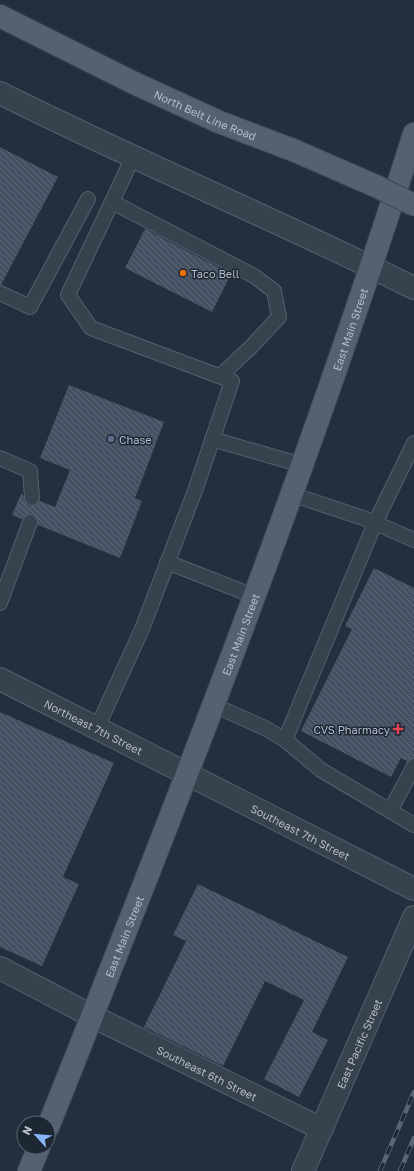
<svg xmlns="http://www.w3.org/2000/svg" width="414" height="1171" font-family="'Golos Text',sans-serif">
  <style>
    .building { fill: url(#building-back-hatch) }
    .lines { fill: none; stroke-linecap: round; stroke-linejoin: round }
    .service-casing { stroke: #565f6c; stroke-width: 16 }
    .minor-casing { stroke: #565f6c; stroke-width: 24 }
    .tertiary-casing { stroke: #565f6c; stroke-width: 24 }
    .primary-casing { stroke: #414a57; stroke-width: 24 }
    .service { stroke: #38414e; stroke-width: 14 }
    .minor { stroke: #38414e; stroke-width: 22 }
    .tertiary { stroke: #38414e; stroke-width: 22 }
    .primary { stroke: #56606e; stroke-width: 22 }
    .rail-casing { stroke: #5a6575; stroke-width: 4.5 }
    .rail { stroke: #1d2633; stroke-width: 3; stroke-dasharray: 9; stroke-linecap: butt }
    .primary-bridge-casing { stroke: #414a57; stroke-width: 24; stroke-linecap: butt }
    .primary-bridge { stroke: #56606e; stroke-width: 22 }
    .food-dot { fill: #e8710a; stroke: #1d2633; stroke-width: 1.5 }
    .service-dot { fill: #5c6f8a; stroke: #1d2633; stroke-width: 1.5 }
    .health-dot { fill: #e0444e; stroke: #1d2633; stroke-width: 1.5 }
    .labels { text-anchor: middle; dominant-baseline: central; stroke-width: 3; stroke-linejoin: round; paint-order: stroke }
    .street-label { font-size: 11px; fill: #b4bcc9; stroke: #1d2633 }
    .poi-label { font-size: 11px; fill: #b4bcc9; stroke: #1d2633; text-anchor: start }
  </style>
  <defs>
    <pattern id="building-back-hatch" width="6" height="6" patternUnits="userSpaceOnUse"><rect width="6" height="6" fill="#455162"/><path d="M-1 5l2 2M0 0l6 6M5-1l2 2" fill="none" stroke="#5d6877"/></pattern>
  </defs>
  <rect width="100%" height="100%" fill="#242f3e"/>
  <g class="building">
    <path d="M0,147L58,177L1,285H0Z"/>
    <path d="M145,229L231,274L212,312L125,268Z"/>
    <path d="M69,385L164,422L135,498L142,501L120,558L38,525V520L33,514H28L22,519L12,515L21,494L23,495L25,502L29,506L36,505L40,501L55,507L70,470L40,458Z"/>
    <path d="M374,568L414,588V758L407,761L401,758L391,777L301,731L352,629L345,626Z"/>
    <path d="M0,712L114,763L63,877L79,884L42,966L0,947Z"/>
    <path d="M198,884L348,957L312,1032L328,1040L299,1097L264,1079L304,1000L265,981L223,1066L144,1027L186,941L173,935Z"/>
  </g>
  <g class="lines">
    <g class="service-casing">
      <g id="service">
        <path d="M112,202L254,276L274,291L279,317L251,347L220,376"/>
        <path d="M0,293L30,307L88,199"/>
        <path d="M212,439L302,465"/>
        <path d="M0,458L30,471L32,498"/>
        <path d="M291,494L366,519L414,540"/>
        <path d="M167,562L254,596"/>
        <path d="M0,603L30,522"/>
        <path d="M213,705L265,728L285,740L321,770L414,825"/>
        <path d="M97,728L142,629L196,488L232,381L91,328L68,295L133,157"/>
        <path d="M285,740L375,523L414,443"/>
        <path d="M390,811L414,766"/>
      </g>
    </g>
    <g class="minor-casing">
      <g id="minor">
        <path id="s1" d="M0,679L414,889"/>
        <path id="s2" d="M0,968L92,1016L322,1129"/>
        <path id="s3" d="M303,1171L414,917"/>
      </g>
    </g>
    <g class="tertiary-casing">
      <path id="tertiary" d="M0,93C136,161 277,220 414,288"/>
    </g>
    <g class="primary-casing">
      <g id="primary">
        <path d="M0,16L134,83"/>
        <path id="s4" d="M48,1127C179,799 308,470 414,134"/>
        <path d="M29,1171L39,1147"/>
      </g>
    </g>
    <use href="#service" class="service"/>
    <use href="#minor" class="minor"/>
    <use href="#tertiary" class="tertiary"/>
    <use href="#primary" class="primary"/>
    <g class="rail-casing">
      <g id="rail">
        <path d="M380,1171L414,1092"/>
        <path d="M400,1171L414,1138"/>
      </g>
    </g>
    <use href="#rail" class="rail"/>
    <g class="primary-bridge-casing">
      <g id="primary-bridge">
        <path id="s5" d="M134,83L219,122L293,150L378,187L414,205"/>
      </g>
    </g>
    <use href="#primary-bridge" class="primary-bridge"/>
  </g>
  <circle class="food-dot" cx="183" cy="273" r="4"/>
  <circle class="service-dot" cx="111" cy="439" r="4"/>
  <path class="health-dot" d="M396 723h4v4h4v4h-4v4h-4v-4h-4v-4h4z"/>
  <g class="labels">
    <g class="street-label">
      <text stroke="none"><textPath href="#s5" startOffset="78">North Belt Line Road</textPath></text>
      <text stroke="none"><textPath href="#s4" startOffset="853">East Main Street</textPath></text>
      <text stroke="none"><textPath href="#s4" startOffset="529">East Main Street</textPath></text>
      <text stroke="none"><textPath href="#s1" startOffset="105">Northeast 7th Street</textPath></text>
      <text stroke="none"><textPath href="#s1" startOffset="337">Southeast 7th Street</textPath></text>
      <text stroke="none"><textPath href="#s4" startOffset="205">East Main Street</textPath></text>
      <text stroke="none"><textPath href="#s3" startOffset="139">East Pacific Street</textPath></text>
      <text stroke="none"><textPath href="#s2" startOffset="232">Southeast 6th Street</textPath></text>
    </g>
    <g class="poi-label">
      <text x="191" y="273">Taco Bell</text>
      <text x="119" y="439">Chase</text>
      <text x="390" y="729" text-anchor="end">CVS Pharmacy</text>
    </g>
  </g>
  <g transform="translate(36 1135) rotate(297)"><circle r="19" fill="#1d2633" stroke="#59626f"/>
  <path d="M0-3L7 15L0 10L-7 15Z" fill="#8ab4f8"/>
  <text y="-6" font-size="11" font-weight="bold" text-anchor="middle" fill="#b4bcc9">N</text>
  </g>
</svg>
